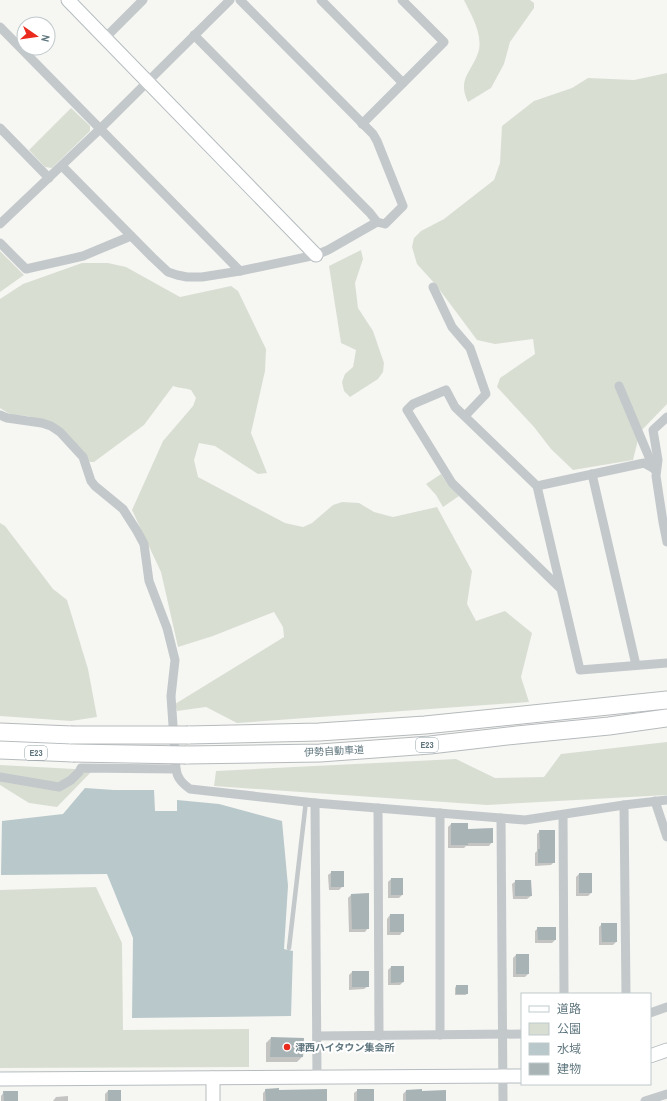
<svg xmlns="http://www.w3.org/2000/svg" width="667" height="1101" font-family="'Archivo Narrow','Noto Sans JP',sans-serif">
  <style>
    .green { fill: #d9ded3 }
    .water { fill: #b9c8ca }
    .shadow { fill: #0003 }
    .building { fill: #a8b3b6 }
    .lines { fill: none; stroke-linecap: round; stroke-linejoin: round }
    .secondary-casing { stroke: #b5bcbf; stroke-width: 15 }
    .highway-casing { stroke: #b6babc; stroke-width: 19 }
    .lane { stroke: #c3c8ca; stroke-width: 4.5 }
    .street { stroke: #c3c8ca; stroke-width: 9 }
    .secondary { stroke: #fff; stroke-width: 13 }
    .highway { stroke: #fff; stroke-width: 17 }
    .highway-bridge-casing { stroke: #b6babc; stroke-width: 19; stroke-linecap: butt }
    .highway-bridge { stroke: #fff; stroke-width: 17 }
    .poi-dot { fill: #eb2a1e; stroke: #fff; stroke-width: 1.5 }
    .labels { text-anchor: middle; dominant-baseline: central; stroke-width: 4; stroke-linejoin: round; paint-order: stroke }
    .shield { fill: #fff; stroke: #90a0a5; stroke-width: 1 }
    .shield-label { font-size: 9px; font-weight: bold; fill: #60777f }
    .street-label { font-size: 10px; fill: #60777f; stroke: #fff }
    .poi-label { font-size: 10px; font-weight: bold; fill: #60777f; stroke: #fff; text-anchor: start }
  </style>
  <rect width="100%" height="100%" fill="#f6f6f3"/>
  <g class="green">
    <path d="M464,0H530L534,3V8L510,42L504,64L491,88L468,102C457,79 471,73 478,53C484,35 471,15 464,0Z"/>
    <path d="M667,73V404L640,432L633,460L573,470L551,449L534,427L497,387L500,378L535,354L533,339L495,344L477,340L436,285L417,264L412,247L414,238L421,231L444,219L494,180L500,163L502,126L534,101L572,88L588,78L634,80Z"/>
    <path d="M71,108L90,126V131L52,168L45,167L29,150Z"/>
    <path d="M361,250L363,259L355,283L358,308L373,331L384,363L383,372L378,379L350,397L344,391L342,382L345,374L353,367L356,350L341,343L329,266Z"/>
    <path d="M0,251L24,275L0,292Z"/>
    <path d="M82,263H108L126,267L180,297L231,286L238,291L266,349L265,371L251,433L267,473L258,474L215,446L199,443L194,460L198,477L285,523L303,527L312,523L333,505L342,502L359,503L374,512L393,517L437,507L472,571L467,604L476,621L505,611L532,633L521,677L529,702L237,723L206,707L177,711L175,704L284,637L283,627L274,612L213,636L178,647L161,572L132,510L163,441L193,406L196,398L191,390C185,388 178,388 173,386L144,425L94,462H90L53,424L28,416L11,415L0,408V299L23,284Z"/>
    <path d="M441,474L448,485L459,496L443,507L436,495L426,484Z"/>
    <path d="M0,523L5,526L53,589L67,600L88,669L97,717L71,721L0,716Z"/>
    <path d="M667,742V795L487,805L214,786L216,771L456,759L495,778L544,777L561,754Z"/>
    <path d="M0,765L93,770L57,807L29,803L0,785Z"/>
    <path d="M96,887L122,943L123,1030L249,1029V1067L0,1068V890Z"/>
  </g>
  <path class="water" d="M85,788L114,790H154L155,811H177V800L219,804L282,821L288,886L284,949L293,951L291,1016L132,1018L133,938L107,874L1,875L2,821L63,814Z"/>
  <g class="shadow">
    <path d="M451,824L467,830L492,842L489,846H466L464,848H448V827Z"/>
    <path d="M540,831L554,862L551,865L535,866V853L537,851V834Z"/>
    <path d="M332,872L343,886L339,890H329L328,875Z"/>
    <path d="M579,874L591,893L588,896H576V877Z"/>
    <path d="M391,879L402,895L399,898H388V882Z"/>
    <path d="M516,881L531,896L527,899H513L512,884Z"/>
    <path d="M351,895L368,928L365,932H349L348,898Z"/>
    <path d="M390,915L403,931L400,935H387V919Z"/>
    <path d="M602,924L616,942L613,945H599V927Z"/>
    <path d="M538,928L555,940L552,943H535V931Z"/>
    <path d="M516,955L528,974L525,977H513V958Z"/>
    <path d="M391,967L403,982L400,985H388V970Z"/>
    <path d="M352,972L368,986L364,989L349,990V975Z"/>
    <path d="M456,986L467,993L466,995H455V988Z"/>
    <path d="M271,1038L302,1057L297,1062H266V1043Z"/>
    <path d="M266,1090L278,1091L326,1101H263V1093Z"/>
    <path d="M358,1090L373,1101H354V1093Z"/>
    <path d="M108,1091L120,1101H105V1094Z"/>
    <path d="M406,1091L421,1092L445,1101H403V1094Z"/>
    <path d="M4,1092L17,1101H1V1096Z"/>
    <path d="M68,1096V1101H53L56,1097Z"/>
  </g>
  <g class="building">
    <path d="M451,823H468V829L493,828V843H468V845H451Z"/>
    <path d="M539,830H555V863H538V849H540Z"/>
    <rect x="331" y="871" width="13" height="16"/>
    <rect x="579" y="873" width="13" height="20"/>
    <rect x="391" y="878" width="12" height="17"/>
    <path d="M515,880H531L532,896H515Z"/>
    <path d="M369,893V929H352L351,894Z"/>
    <rect x="390" y="914" width="14" height="18"/>
    <path d="M601,923H617V942H602Z"/>
    <path d="M537,927H556V940H538Z"/>
    <rect x="516" y="954" width="13" height="20"/>
    <path d="M391,966H404V982L391,983Z"/>
    <rect x="352" y="971" width="17" height="16"/>
    <rect x="456" y="985" width="12" height="9"/>
    <path d="M271,1037L304,1038L303,1057H270Z"/>
    <path d="M279,1088V1090L327,1089V1101H266L265,1089Z"/>
    <rect x="357" y="1089" width="17" height="12"/>
    <path d="M422,1089V1091L446,1090V1101H406V1090Z"/>
    <rect x="108" y="1090" width="13" height="11"/>
    <path d="M3,1091H18V1101H4Z"/>
  </g>
  <g class="lines">
    <g class="secondary-casing">
      <g id="secondary">
        <path d="M68,0L316,255"/>
        <path d="M650,1056L667,1050"/>
        <path d="M213,1078V1101"/>
        <path d="M0,1079L522,1076"/>
      </g>
    </g>
    <g class="highway-casing">
      <g id="highway">
        <path d="M0,732L71,735"/>
        <path d="M188,735L319,732L425,725L667,700"/>
        <path d="M0,750L73,753"/>
        <path d="M186,755L320,753L430,745L517,735L609,726L667,718"/>
      </g>
    </g>
    <path class="lane" d="M289,948L306,801"/>
    <g class="street">
      <path d="M321,0L403,83"/>
      <path d="M0,27L240,271"/>
      <path d="M194,35L370,213L377,222L385,224L403,206L377,141L373,134L240,0"/>
      <path d="M105,38L143,0"/>
      <path d="M362,124L444,42L402,0"/>
      <path d="M0,128L49,178"/>
      <path d="M62,166L152,257L168,272L177,275L187,277H202L240,271L316,255L328,250L377,222"/>
      <path d="M0,224L100,129L230,0"/>
      <path d="M0,243L26,269L83,256L131,236"/>
      <path d="M433,287L452,327L470,348L486,394L465,416"/>
      <path d="M619,386L654,469"/>
      <path d="M0,415L7,418L42,423L51,426L60,432L83,457L91,481L95,486L123,509L137,531L144,544L149,581L167,628L175,660L171,696L176,769"/>
      <path d="M667,417L653,430L658,460L656,476L663,522L667,542"/>
      <path d="M592,474L636,665"/>
      <path d="M537,486L644,463L653,468"/>
      <path d="M561,589L452,483L407,410L413,404L446,390L455,407L537,486L580,670L667,663"/>
      <path d="M0,777L59,787L71,780L79,772L81,768L176,769C177,778 182,783 190,789L315,803"/>
      <path d="M655,801L667,837"/>
      <path d="M624,805L626,994"/>
      <path d="M378,808L379,1036"/>
      <path d="M440,813V1035"/>
      <path d="M563,815L564,994"/>
      <path d="M501,818L503,1101"/>
      <path d="M650,1013L667,1007"/>
      <path d="M317,1036L522,1034"/>
      <path d="M317,1077L315,803L525,820L624,805L667,800"/>
      <path d="M645,1101L667,1094"/>
    </g>
    <use href="#secondary" class="secondary"/>
    <use href="#highway" class="highway"/>
    <g class="highway-bridge-casing">
      <g id="highway-bridge">
        <path d="M71,735H188"/>
        <path d="M73,753L186,755"/>
      </g>
    </g>
    <use href="#highway-bridge" class="highway-bridge"/>
  </g>
  <circle class="poi-dot" cx="287" cy="1047" r="4"/>
  <g class="labels">
    <g class="shield">
      <rect x="416" y="738" width="22" height="14" rx="3"/>
      <rect x="25" y="746" width="22" height="14" rx="3"/>
    </g>
    <g class="shield-label">
      <text x="427" y="745">E23</text>
      <text x="36" y="753">E23</text>
    </g>
    <g class="street-label">
      <text transform="translate(334 751) rotate(-3)">伊勢自動車道</text>
    </g>
    <g class="poi-label">
      <text x="295" y="1047">津西ハイタウン集会所</text>
    </g>
  </g>
  <rect x="521" y="993" width="130" height="92" fill="#ffffff" stroke="#bfc9cc"/>
  <rect x="529" y="1006" width="20" height="6" fill="#ffffff" stroke="#bfc9cc"/>
  <text x="557" y="1013" font-size="12" fill="#60777f">道路</text>
  <rect x="529" y="1023" width="20" height="12" fill="#d9ded3" stroke="#bfc9cc"/>
  <text x="557" y="1033" font-size="12" fill="#60777f">公園</text>
  <rect x="529" y="1043" width="20" height="12" fill="#b9c8ca" stroke="#bfc9cc"/>
  <text x="557" y="1053" font-size="12" fill="#60777f">水域</text>
  <rect x="529" y="1063" width="20" height="12" fill="#a8b3b6" stroke="#bfc9cc"/>
  <text x="557" y="1073" font-size="12" fill="#60777f">建物</text>
  <g transform="translate(36 36) rotate(103)"><circle r="19" fill="#ffffff" stroke="#bfc9cc"/>
  <path d="M0-3L7 15L0 10L-7 15Z" fill="#eb2a1e"/>
  <text y="-6" font-size="11" font-weight="bold" text-anchor="middle" fill="#60777f">N</text>
  </g>
</svg>
